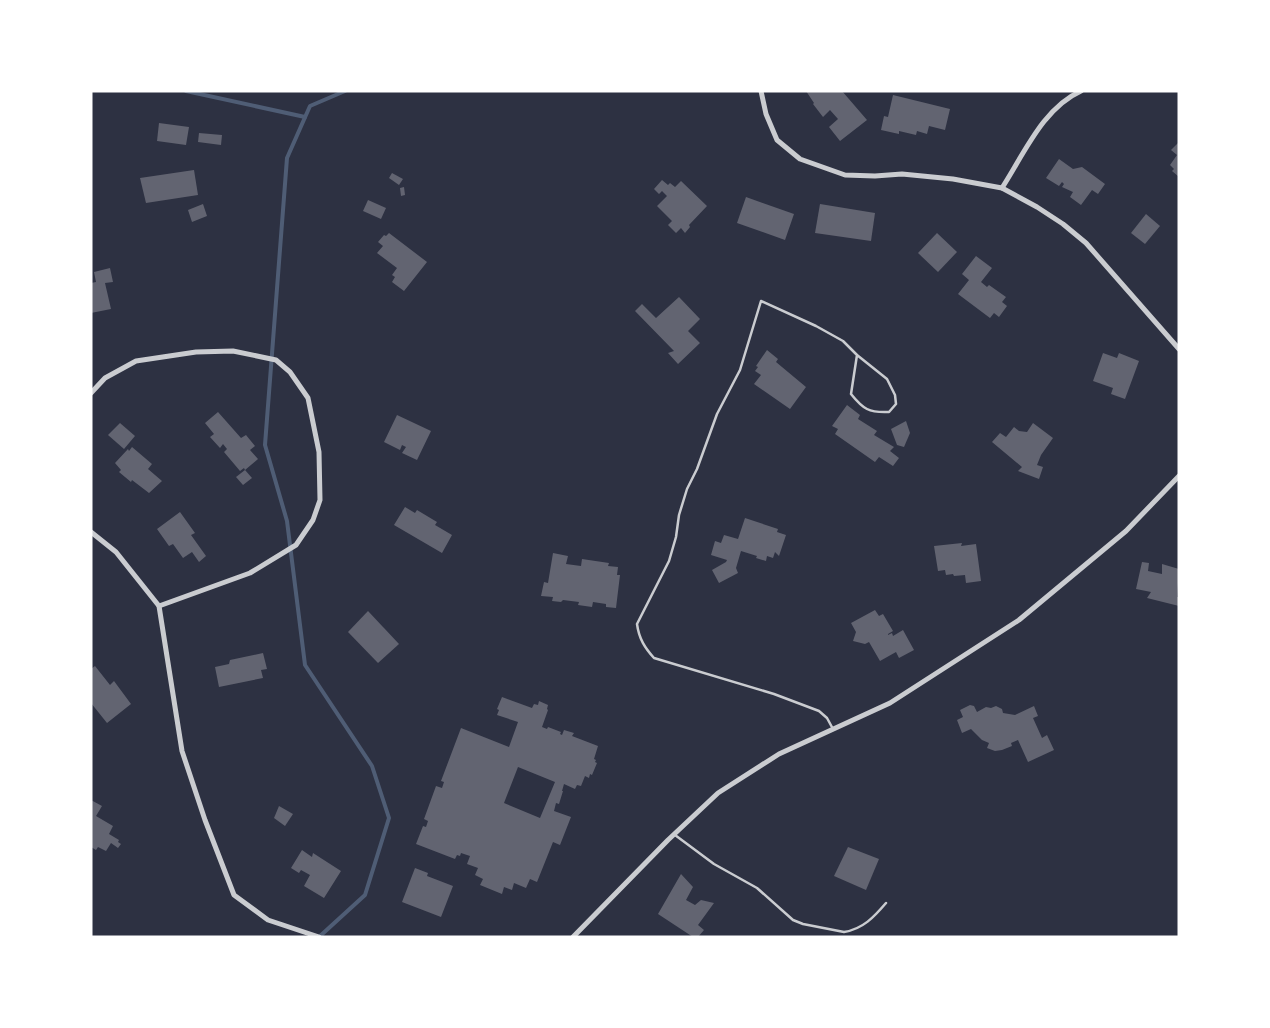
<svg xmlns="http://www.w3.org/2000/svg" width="1270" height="1028" font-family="'Exo 2',sans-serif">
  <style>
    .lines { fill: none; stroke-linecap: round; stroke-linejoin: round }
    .stream { stroke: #4f5d75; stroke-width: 4 }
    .building { fill: #626471; fill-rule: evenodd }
    .service { stroke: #caccd0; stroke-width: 2.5 }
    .minor { stroke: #caccd0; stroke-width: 5 }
  </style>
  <rect width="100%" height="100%" fill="#2d3142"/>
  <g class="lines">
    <g class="stream">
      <path d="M186,91L305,117"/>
      <path d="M319,937L365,895L389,818L372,766L305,665L287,521L265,445L287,158L310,106L345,91"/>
    </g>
  </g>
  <g class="building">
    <path d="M806,91H842L867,120L840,141L829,127L838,119L830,110L823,117L813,104L814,103Z"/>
    <path d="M893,95L950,109L945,130L929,126L927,134L917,131L916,135L899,131V134L881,130L884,116L888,117Z"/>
    <path d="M159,123L189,127L186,145L157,141Z"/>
    <path d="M199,133L222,135L221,145L198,142Z"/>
    <path d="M1179,142V177L1172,171L1174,169L1170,165L1177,155L1171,150Z"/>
    <path d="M1059,159L1073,169L1082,167L1105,184L1098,194L1092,190L1081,205L1070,197L1073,192L1062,187L1064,184L1062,182L1059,186L1046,178Z"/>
    <path d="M194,170L198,195L146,203L140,178Z"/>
    <path d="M392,173L403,179L399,185L389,178Z"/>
    <path d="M662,180L668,185L670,183L675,187L681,181L707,206L689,225L690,227L685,233L681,228L676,233L668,225L672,221L657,206L667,196L662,191L659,194L654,189Z"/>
    <path d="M404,187L405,195L401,196L400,188Z"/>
    <path d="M746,197L794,214L785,240L737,223Z"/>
    <path d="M368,200L386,208L381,219L363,211Z"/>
    <path d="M203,204L207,216L192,222L188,210Z"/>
    <path d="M820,204L875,213L871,241L815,233Z"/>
    <path d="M1146,214L1160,226L1145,244L1131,233Z"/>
    <path d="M389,233L427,262L404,291L392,282L395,277L392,275L397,268L377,253L383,246L378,242L384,235L386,236Z"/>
    <path d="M937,233L957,252L938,272L918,253Z"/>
    <path d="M976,256L992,268L981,282L987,287L989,285L1006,297L1002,302L1007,306L999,317L994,313L990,318L958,294L969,280L962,274Z"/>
    <path d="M110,268L113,282L105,283L111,309L91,313V283L96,282L94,272Z"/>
    <path d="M679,297L700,319L688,331L700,343L678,364L668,353L674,351L635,311L642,304L656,318Z"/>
    <path d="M767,350L778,359L776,362L806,387L790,409L754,384L761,375L755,371L758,367L756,366Z"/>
    <path d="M1103,353L1117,358L1119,353L1139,361L1125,399L1111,394L1113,388L1093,381Z"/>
    <path d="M847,405L860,415L858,419L877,431L874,435L894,447L890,451L899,458L893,466L879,457L875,462L835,434L838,429L832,426Z"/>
    <path d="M218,412L241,438L246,435L255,446L250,450L258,459L245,470L244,468L240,471L224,452L227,449L223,444L220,448L210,437L214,434L205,423Z"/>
    <path d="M397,415L431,431L417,460L402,453L406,447L402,445L400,450L384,442Z"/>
    <path d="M906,421L910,433L904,447L897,445L891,429Z"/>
    <path d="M120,423L135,436L124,449L108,435Z"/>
    <path d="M1033,423L1053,438L1041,455L1037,465L1043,467L1039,479L1018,471L1022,467L992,442L1000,433L1006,437L1014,427L1019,431L1027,432Z"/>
    <path d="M132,447L152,464L148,469L162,481L149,493L132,480L131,482L119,472L121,470L115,463L128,449L129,451Z"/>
    <path d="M245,470L252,478L243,485L236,477Z"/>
    <path d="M405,507L415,513L417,510L437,522L435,525L452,535L442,553L394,525Z"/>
    <path d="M180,512L195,533L191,535L206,556L199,562L192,552L183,558L173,544L169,546L157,529Z"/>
    <path d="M745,518L778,529L777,532L786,535L779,556L775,552L773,558L767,556L766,561L756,558L757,556L741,551L736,568L738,573L719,583L712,570L726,562L727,560L711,555L715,541L721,543L724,535L738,539Z"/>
    <path d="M962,543L961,546L976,544L981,581L966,583L965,575L954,576L953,574L946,575L945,570L938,571L934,546Z"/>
    <path d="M553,553L568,556L566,564L581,566L582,559L609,563L608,566L618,567L617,575H620L616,608L606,607V604L593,602L592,607L578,605L579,602L563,600L561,602L552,601L553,597L541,596L544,582L548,583Z"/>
    <path d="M1142,562L1149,563L1148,571L1162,574V564L1179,569L1177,597H1179V606L1147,598L1151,592L1136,589Z"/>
    <path d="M875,610L879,616L883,614L893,631L888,634V635L892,633L893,636L903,630L914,650L899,658L896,652L880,661L869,642L865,644L853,641L856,632L851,623Z"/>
    <path d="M368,611L399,644L378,663L348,632Z"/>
    <path d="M263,653L267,669L261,670L263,678L219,687L215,667L229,664L230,660Z"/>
    <path d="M95,666L110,685L114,681L131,704L107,723L91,703V669Z"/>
    <path d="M502,697L532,708L534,704L538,705L539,701L548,705L547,709L548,710L542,727L547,729L548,727L561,732L560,734L562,735L564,730L574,733L572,736L598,746L594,759L596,760L595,762L597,763L592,775L590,774L589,778L585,776L581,786L577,785L575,789L564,784L562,791H563L559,804L556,803L554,811L571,817L560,845L553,842L537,882L530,879L526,888L514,883L512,890L504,887L502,894L480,885L483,879L475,875L478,868L467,864L470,856L461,853L460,856L457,855L455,859L416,844L423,826L426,827L428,821L424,819L436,786L442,788L444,782L441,781L461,728L509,747L518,722L497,715L499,710L497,709ZM518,767L555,782L540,818L504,803Z"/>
    <path d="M970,705L974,706L977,712L986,707L991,708L996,706L1002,709L1003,713L1015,715L1034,706L1038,716L1033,718L1042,738L1047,735L1054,750L1028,762L1018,740L1011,743L1012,746L1002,750L995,751L987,748L989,743L982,740L971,729L962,733L957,720L963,717L960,710Z"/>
    <path d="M91,800L102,806L96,816L113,826L109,834L119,840L118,842L121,844L118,848L111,843L106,851L98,847L96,850L91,847Z"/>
    <path d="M279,806L293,814L285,826L274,818Z"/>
    <path d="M848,847L879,859L866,890L834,876Z"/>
    <path d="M302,850L312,857L313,853L341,871L324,898L304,886L310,875L301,870L299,873L291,868Z"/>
    <path d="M415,868L428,873L427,876L453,886L441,917L402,902Z"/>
    <path d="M681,874L693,887L686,900L695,905L701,900L714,903L698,925L704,930L698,937H693L658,914Z"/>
  </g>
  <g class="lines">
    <g class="service">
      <path d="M833,729L827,718L819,711L774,694L654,658C645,648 639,639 637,624L669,561L676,537L679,515L687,489L697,469L717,414L740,370L761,301L816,326L843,341L857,355L887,379L895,395L896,404L889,412C869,413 863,409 851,394L857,355"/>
      <path d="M675,835L714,864L757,888L793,920L803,924L844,932C863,929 874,917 886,903"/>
    </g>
    <g class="minor">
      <path d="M761,91L766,114L777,140L800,159L845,175L875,176L902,174L953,179L1002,188L1037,207L1063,224L1086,243L1179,349"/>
      <path d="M1002,188C1024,154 1043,108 1081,91"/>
      <path d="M91,393L105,378L136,361L196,352L233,351L276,360L290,372L308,398L319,452L320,500L313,520L296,545L250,573L159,606"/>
      <path d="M91,532L116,552L159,606L182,751L205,820L234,895L268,920L319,937"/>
      <path d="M573,937L668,840L718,793L779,754L890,703L1019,620L1126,531L1179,476"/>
    </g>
  </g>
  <rect width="1270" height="1028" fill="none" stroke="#ffffff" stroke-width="185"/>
</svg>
